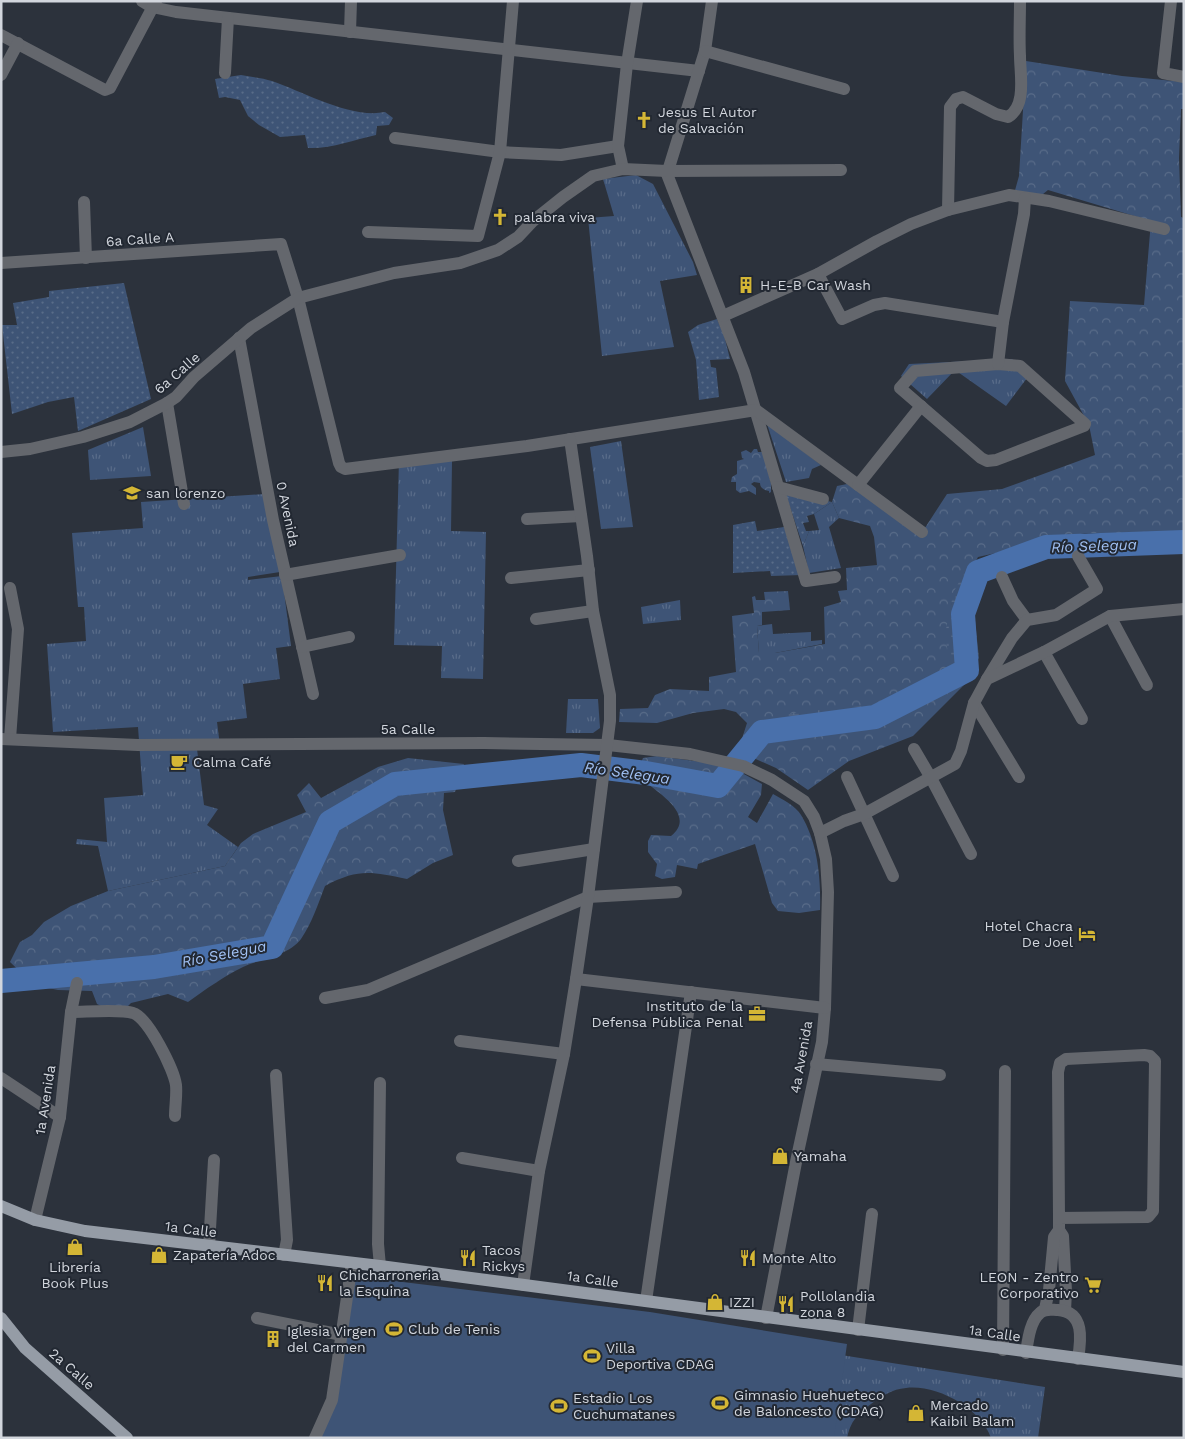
<svg xmlns="http://www.w3.org/2000/svg" width="1185" height="1439" font-family="'Work Sans',sans-serif">
  <style>
    .grass { fill: url(#grass-tufts) }
    .forest { fill: url(#forest-crowns) }
    .wetland { fill: url(#wetland-marsh) }
    .park { fill: url(#park-dots) }
    .garden { fill: #3e5476 }
    .lines { fill: none; stroke-linecap: round; stroke-linejoin: round }
    .river { stroke: #4970ab; stroke-width: 24 }
    .minor { stroke: #64676d; stroke-width: 12 }
    .major { stroke: #959ca6; stroke-width: 12 }
    .labels { text-anchor: middle; dominant-baseline: central; stroke-width: 4; stroke-linejoin: round; paint-order: stroke }
    .poi-label { font-size: 14px; fill: #d2d6dd; stroke: #222832; text-anchor: start }
    .street-label { font-size: 14px; fill: #d2d6dd; stroke: #222832 }
    .water-label { font-size: 15px; font-style: italic; fill: #a0c0f3; stroke: #222832 }
  </style>
  <defs>
    <pattern id="grass-tufts" width="24" height="20" patternUnits="userSpaceOnUse" patternTransform="scale(1.25)"><rect width="24" height="20" fill="#3e5476"/><path d="M3 7l-1-3M5 7V3M7 7l1-3M15 17l-1-3M17 17v-4M19 17l1-3" fill="none" stroke="#596c89"/></pattern>
    <pattern id="forest-crowns" width="20" height="18" patternUnits="userSpaceOnUse" patternTransform="scale(1.25)"><rect width="20" height="18" fill="#3e5476"/><path d="M2 6a3 3 0 1 1 6 0M12 15a3 3 0 1 1 6 0" fill="none" stroke="#596c89"/></pattern>
    <pattern id="wetland-marsh" width="20" height="14" patternUnits="userSpaceOnUse" patternTransform="scale(1.25)"><rect width="20" height="14" fill="#3e5476"/><path d="M1 5h8M5 5V1M11 12h8M15 12V8" fill="none" stroke="#596c89"/></pattern>
    <pattern id="park-dots" width="8" height="8" patternUnits="userSpaceOnUse" patternTransform="scale(1.25)"><rect width="8" height="8" fill="#3e5476"/><path d="M2 2h.1M6 6h.1" fill="none" stroke="#596c89" stroke-width="1.8" stroke-linecap="round"/></pattern>
  </defs>
  <rect width="100%" height="100%" fill="#2c323c"/>
  <g class="grass">
    <path d="M636,175L653,184L693,262L697,275L660,281L674,347L602,356L588,218L614,216L603,179Z"/>
    <path d="M1012,359L1030,374L1006,406L955,370L927,399L901,376L909,364Z"/>
    <path d="M767,424L821,465L812,469L809,478L786,482Z"/>
    <path d="M143,427L151,476L90,480L88,450Z"/>
    <path d="M621,441L633,527L601,529L590,447Z"/>
    <path d="M399,460L452,461L451,531L486,532L483,679L441,678L442,646L394,645Z"/>
    <path d="M265,494L280,572L248,577V580L282,576L291,646L276,648L280,679L243,684L247,718L217,722L220,746L197,749L204,805L218,809L207,825L238,847L225,866L108,891L98,846L76,844L77,839L107,842L104,798L143,795L138,727L53,732L47,644L86,641L84,607H78L72,533L143,528L141,502Z"/>
    <path d="M832,502L839,518L829,527L841,568L809,573L803,546L809,531L819,530L814,514Z"/>
    <path d="M680,600L681,620L643,624L641,607Z"/>
    <path d="M772,624L773,634L811,632V641L822,640V644L775,653H759L757,626Z"/>
    <path d="M568,699H598L600,728L593,733H566Z"/>
    <path d="M841,1355L1045,1387L1038,1438H991C981,1408 936,1384 906,1388C892,1389 882,1396 871,1404C858,1413 850,1422 847,1438H828Z"/>
  </g>
  <g class="forest">
    <path d="M1026,61L1122,76L1184,82V109H1181L1179,158L1181,217L1184,218V543L1162,533H1085L978,557L951,605L976,650L966,683L913,736L849,761L808,790L776,768L738,751L747,723L736,712L724,709L693,713L657,723L619,722L620,709L648,708L655,695L670,689L709,691V677L736,672L732,616L754,613L752,597L755,596L756,600H765L764,592L788,591L790,610L762,612V625L757,626L759,653H775L825,644L824,607L841,602L838,591L847,590L846,568L877,565L874,537L870,526L839,518L832,502L837,486L847,484L921,534L947,494L1002,489L1095,455L1089,425L1065,381L1070,301L1144,305L1151,221L1048,190L1033,202L1014,194L1019,176Z"/>
    <path d="M754,449H757L758,452H763L771,483V492L769,493V491C764,490 760,488 760,483L754,482L751,484L756,488V495L749,491L740,493L736,490V482H731L732,477L737,474V461L744,459L742,458L741,452L746,450L751,453Z"/>
    <path d="M657,756L717,764L742,773L762,784L761,795L748,817L757,823L773,794C782,799 796,806 801,815C818,843 821,879 820,910L799,913L778,911L772,903L755,844L698,864L697,869L677,865L675,877L662,879L655,876L657,864L648,852V841L651,835L671,836C697,815 658,793 643,780L641,763L643,758Z"/>
    <path d="M408,758L464,764L455,792L444,793L443,810L453,855L433,863L407,879C371,872 359,868 325,886C318,904 312,923 301,939C288,956 262,958 243,967C223,977 206,989 188,1002L168,994L131,1003L119,1015L97,1004L92,991L58,990L34,985L10,962L20,942L32,935L44,922L71,906L108,891L225,866L241,843L253,834L306,812L297,795L309,783L321,798L378,767Z"/>
  </g>
  <path class="wetland" d="M1184,538V550C1145,543 1076,545 1038,556C1018,562 1000,571 980,577L973,602L979,658L968,675L880,720L850,726L780,733L763,737L746,760L740,755L746,741L761,721L798,712L875,705L921,683L950,667L945,634L951,605L953,593L969,564L1032,541Z"/>
  <g class="park">
    <path d="M241,75C251,77 263,78 272,81C304,92 351,119 385,112L393,118L389,125L377,126L376,135C353,140 331,149 308,148L305,135L280,137L259,125L248,116L240,100L225,97L219,98L215,79Z"/>
    <path d="M124,283L151,399L78,431L74,397L48,402L12,414L2,325H17L13,303L49,297V291Z"/>
    <path d="M717,319L724,335L730,359L710,360L711,367L716,368L719,397L699,400L696,360L688,332L698,325Z"/>
    <path d="M785,492L832,502L814,514L807,516L809,522L803,523L806,531H809L803,546Z"/>
    <path d="M755,521L757,531L784,527L802,575L771,576L770,571L733,573V525Z"/>
  </g>
  <path class="garden" d="M345,1275L650,1312L847,1344L834,1438H318L334,1399Z"/>
  <g class="lines">
    <path class="river" d="M1,981L154,967L272,947L330,822L395,784L581,765L646,773L718,786L762,732L875,717L967,670L963,614L978,572L1046,547L1184,542"/>
    <g class="minor">
      <path d="M142,1L152,7L176,12L699,71"/>
      <path d="M712,1L705,51L667,174L744,372L806,581L835,577"/>
      <path d="M1171,1L1163,73L1184,77"/>
      <path d="M350,32L351,1"/>
      <path d="M1,35L105,90L110,88L156,1"/>
      <path d="M705,51L844,89"/>
      <path d="M225,73L228,18"/>
      <path d="M1,75L18,43"/>
      <path d="M395,138L500,152L561,155L618,146"/>
      <path d="M623,169L618,146L627,64L637,1"/>
      <path d="M84,202L86,258"/>
      <path d="M948,210L950,107L956,99L963,97L996,114L1008,117C1027,106 1020,74 1020,56C1019,38 1020,19 1020,1"/>
      <path d="M368,232L478,236L500,152L513,1"/>
      <path d="M1,263L281,244L298,298L339,463L341,467L345,469L527,446L756,410L922,532"/>
      <path d="M818,274L842,319L874,305L885,303L1003,322"/>
      <path d="M723,316L818,274L877,241L911,224L948,210L1009,195L1049,201L1164,229"/>
      <path d="M239,338L273,520L313,694"/>
      <path d="M998,364L1020,366L1085,424L1084,426L996,460L987,461L981,458L900,388L915,371Z"/>
      <path d="M998,364L1003,322L1024,214L1025,198"/>
      <path d="M167,403L184,504"/>
      <path d="M1,452L30,449L83,437L130,422L167,403L176,397L194,377L251,328L298,298L394,273L460,263L498,250L518,237L533,221L563,197L593,176L623,169L667,171L841,170"/>
      <path d="M858,485L921,406"/>
      <path d="M778,487L823,499"/>
      <path d="M527,519L581,516"/>
      <path d="M285,575L400,555"/>
      <path d="M1002,577L1013,601L1027,620"/>
      <path d="M511,578L589,570"/>
      <path d="M10,588L18,629L10,739"/>
      <path d="M1110,616L1147,685"/>
      <path d="M536,619L593,611"/>
      <path d="M302,647L349,637"/>
      <path d="M1044,652L1082,719"/>
      <path d="M987,679L1012,638L1027,620L1056,615L1097,589L1078,556"/>
      <path d="M974,703L1019,777"/>
      <path d="M1,739L138,745L484,743L608,745L690,754L743,766L772,780L804,801L814,817L820,833L826,859L828,892L825,1008L822,1042L797,1157L766,1318"/>
      <path d="M914,749L931,778L971,854"/>
      <path d="M847,777L893,876"/>
      <path d="M820,833L844,821L864,814L955,764L961,751L974,703L987,679L1044,652L1110,616L1184,609"/>
      <path d="M518,861L594,849"/>
      <path d="M576,979L825,1008"/>
      <path d="M325,998L368,990L588,897L676,892"/>
      <path d="M71,1012C86,1012 121,1009 133,1013C148,1017 174,1070 176,1085C177,1095 175,1106 175,1116"/>
      <path d="M460,1041L564,1054"/>
      <path d="M816,1064L940,1075"/>
      <path d="M276,1075L287,1240L284,1255"/>
      <path d="M1,1078L60,1117"/>
      <path d="M462,1158L539,1171"/>
      <path d="M1059,1218L1148,1217L1153,1211L1155,1061L1150,1056L1144,1055L1066,1059L1060,1063L1058,1072L1059,1218V1230L1063,1236L1066,1291L1065,1311"/>
      <path d="M35,1220L60,1117L71,1012L77,983"/>
      <path d="M209,1246L214,1160"/>
      <path d="M380,1266L378,1244L380,1083"/>
      <path d="M523,1285L539,1171L564,1054L576,979L588,897L610,721V695L593,611L587,556L570,439"/>
      <path d="M646,1301L691,992"/>
      <path d="M1045,1309L1049,1290L1054,1237L1059,1230"/>
      <path d="M257,1318L342,1335"/>
      <path d="M858,1330L872,1214"/>
      <path d="M1003,1350L1005,1071"/>
      <path d="M1026,1353C1028,1340 1030,1321 1040,1313C1045,1308 1052,1310 1058,1310C1085,1312 1081,1340 1078,1359"/>
      <path d="M315,1438L332,1400L352,1263"/>
    </g>
    <g class="major">
      <path d="M1,1206L35,1220L85,1231L380,1266L1184,1372"/>
      <path d="M1,1318L25,1348L127,1438"/>
    </g>
  </g>
  <defs>
    <g id="church-bare" transform="scale(1.35)"><path d="M-1.2-6h2.4v3.5h3.3v2.4h-3.3V6h-2.4V-.1h-3.3v-2.4h3.3Z" fill="#d4b635" stroke="#222832" stroke-width="2.5" paint-order="stroke"/></g>
    <g id="building-bare" transform="scale(1.35)"><path d="M-4-6H4V6H1V3H-1V6H-4ZM-2.5-4.3h1.7v1.8h-1.7ZM.8-4.3h1.7v1.8H.8ZM-2.5-1h1.7V.8h-1.7ZM.8-1h1.7V.8H.8Z" fill="#d4b635" stroke="#222832" stroke-width="2.5" paint-order="stroke"/></g>
    <g id="school-bare" transform="scale(1.35)"><path d="M0-5L7-2L0 1L-7-2ZM-4 1L0 2.5L4 1V4Q0 6-4 4Z" fill="#d4b635" stroke="#222832" stroke-width="2.5" paint-order="stroke"/></g>
    <g id="cafe-bare" transform="scale(1.35)"><path d="M-5.5-4.5H6V0H3Q3 3.5 0 3.5H-2.5Q-5.5 3.5-5.5 0ZM3-3.2v2h1.7v-2ZM-6 4.5H4V6H-6Z" fill="#d4b635" stroke="#222832" stroke-width="2.5" paint-order="stroke"/></g>
    <g id="hotel-bare" transform="scale(1.35)"><path d="M-6-4.5h1.5V1H6V5H4.5V3h-9V5H-6ZM-4 0a1.8 1.8 0 1 1 3.6 0ZM.5 0V-2.5h3Q6-2.5 6 0Z" fill="#d4b635" stroke="#222832" stroke-width="2.5" paint-order="stroke"/></g>
    <g id="office-bare" transform="scale(1.35)"><path d="M-6-3h4V-5.5h4V-3h4V5H-6ZM-1-4.5V-3h2v-1.5ZM-6 0V1H6V0Z" fill="#d4b635" stroke="#222832" stroke-width="2.5" paint-order="stroke"/></g>
    <g id="shop-bare" transform="scale(1.35)"><path d="M-5-2.5h2.3a2.7 3.5 0 0 1 5.4 0H5L5.5 6h-11ZM-1.5-2.5h3a1.5 2.3 0 0 0-3 0Z" fill="#d4b635" stroke="#222832" stroke-width="2.5" paint-order="stroke"/></g>
    <g id="restaurant-bare" transform="scale(1.35)"><path d="M-5-6h1v4h1v-4h1v4h1v-4h1v5L-1.5 .5V6h-2V.5L-5-1ZM5-6V6H3V1.5H1.5Q1.5-4 5-6Z" fill="#d4b635" stroke="#222832" stroke-width="2.5" paint-order="stroke"/></g>
    <g id="supermarket-bare" transform="scale(1.35)"><path d="M-6-5.5h2.5l.6 2H6L4.5 2H-2.5L-4.4-4H-6ZM-1.5 3.2a1.3 1.3 0 1 0 .1 0ZM3 3.2a1.3 1.3 0 1 0 .1 0Z" fill="#d4b635" stroke="#222832" stroke-width="2.5" paint-order="stroke"/></g>
    <g id="stadium-bare" transform="scale(1.35)"><path d="M0-5a6.5 5 0 1 0 0 10a6.5 5 0 1 0 0-10ZM-3.5-1.8h7v3.6h-7Z" fill="#d4b635" stroke="#222832" stroke-width="2.5" paint-order="stroke"/></g>
  </defs>
  <g fill-rule="evenodd">
    <use href="#church-bare" x="644" y="120"/>
    <use href="#church-bare" x="500" y="217"/>
    <use href="#building-bare" x="746" y="285"/>
    <use href="#school-bare" x="132" y="493"/>
    <use href="#cafe-bare" x="179" y="762"/>
    <use href="#hotel-bare" x="1087" y="934"/>
    <use href="#office-bare" x="757" y="1014"/>
    <use href="#shop-bare" x="780" y="1156"/>
    <use href="#shop-bare" x="75" y="1247"/>
    <use href="#shop-bare" x="159" y="1255"/>
    <use href="#restaurant-bare" x="468" y="1258"/>
    <use href="#restaurant-bare" x="748" y="1258"/>
    <use href="#restaurant-bare" x="325" y="1283"/>
    <use href="#supermarket-bare" x="1093" y="1285"/>
    <use href="#shop-bare" x="715" y="1302"/>
    <use href="#restaurant-bare" x="786" y="1304"/>
    <use href="#stadium-bare" x="394" y="1329"/>
    <use href="#building-bare" x="273" y="1339"/>
    <use href="#stadium-bare" x="592" y="1356"/>
    <use href="#stadium-bare" x="720" y="1403"/>
    <use href="#stadium-bare" x="559" y="1406"/>
    <use href="#shop-bare" x="916" y="1413"/>
  </g>
  <g class="labels">
    <g class="poi-label">
      <text x="658" y="112">Jesus El Autor<tspan x="658" dy="16">de Salvación</tspan></text>
      <text x="514" y="217">palabra viva</text>
      <text x="760" y="285">H-E-B Car Wash</text>
      <text x="146" y="493">san lorenzo</text>
      <text x="193" y="762">Calma Café</text>
      <text x="1073" y="926" text-anchor="end">Hotel Chacra<tspan x="1073" dy="16">De Joel</tspan></text>
      <text x="743" y="1006" text-anchor="end">Instituto de la<tspan x="743" dy="16">Defensa Pública Penal</tspan></text>
      <text x="794" y="1156">Yamaha</text>
      <text x="482" y="1250">Tacos<tspan x="482" dy="16">Rickys</tspan></text>
      <text x="173" y="1255">Zapatería Adoc</text>
      <text x="762" y="1258">Monte Alto</text>
      <text x="75" y="1267" text-anchor="middle">Librería<tspan x="75" dy="16">Book Plus</tspan></text>
      <text x="339" y="1275">Chicharroneria<tspan x="339" dy="16">la Esquina</tspan></text>
      <text x="1079" y="1277" text-anchor="end">LEON - Zentro<tspan x="1079" dy="16">Corporativo</tspan></text>
      <text x="800" y="1296">Pollolandia<tspan x="800" dy="16">zona 8</tspan></text>
      <text x="729" y="1302">IZZI</text>
      <text x="408" y="1329">Club de Tenis</text>
      <text x="287" y="1331">Iglesia Virgen<tspan x="287" dy="16">del Carmen</tspan></text>
      <text x="606" y="1348">Villa<tspan x="606" dy="16">Deportiva CDAG</tspan></text>
      <text x="734" y="1395">Gimnasio Huehueteco<tspan x="734" dy="16">de Baloncesto (CDAG)</tspan></text>
      <text x="573" y="1398">Estadio Los<tspan x="573" dy="16">Cuchumatanes</tspan></text>
      <text x="930" y="1405">Mercado<tspan x="930" dy="16">Kaibil Balam</tspan></text>
    </g>
    <g class="street-label">
      <text transform="translate(140 239) rotate(-4)">6a Calle A</text>
      <text transform="translate(177 373) rotate(-41)">6a Calle</text>
      <text transform="translate(288 514) rotate(78)">0 Avenida</text>
      <text x="408" y="729">5a Calle</text>
      <text transform="translate(801 1057) rotate(-80)">4a Avenida</text>
      <text transform="translate(45 1100) rotate(-81)">1a Avenida</text>
      <text transform="translate(191 1229) rotate(7)">1a Calle</text>
      <text transform="translate(593 1279) rotate(8)">1a Calle</text>
      <text transform="translate(995 1333) rotate(8)">1a Calle</text>
      <text transform="translate(72 1369) rotate(41)">2a Calle</text>
    </g>
    <g class="water-label">
      <text transform="translate(1094 546) rotate(-2)">Río Selegua</text>
      <text transform="translate(627 773) rotate(8)">Río Selegua</text>
      <text transform="translate(224 954) rotate(-11)">Río Selegua</text>
    </g>
  </g>
  <rect width="1185" height="1439" fill="none" stroke="#d2d6dd" stroke-width="5"/>
</svg>
